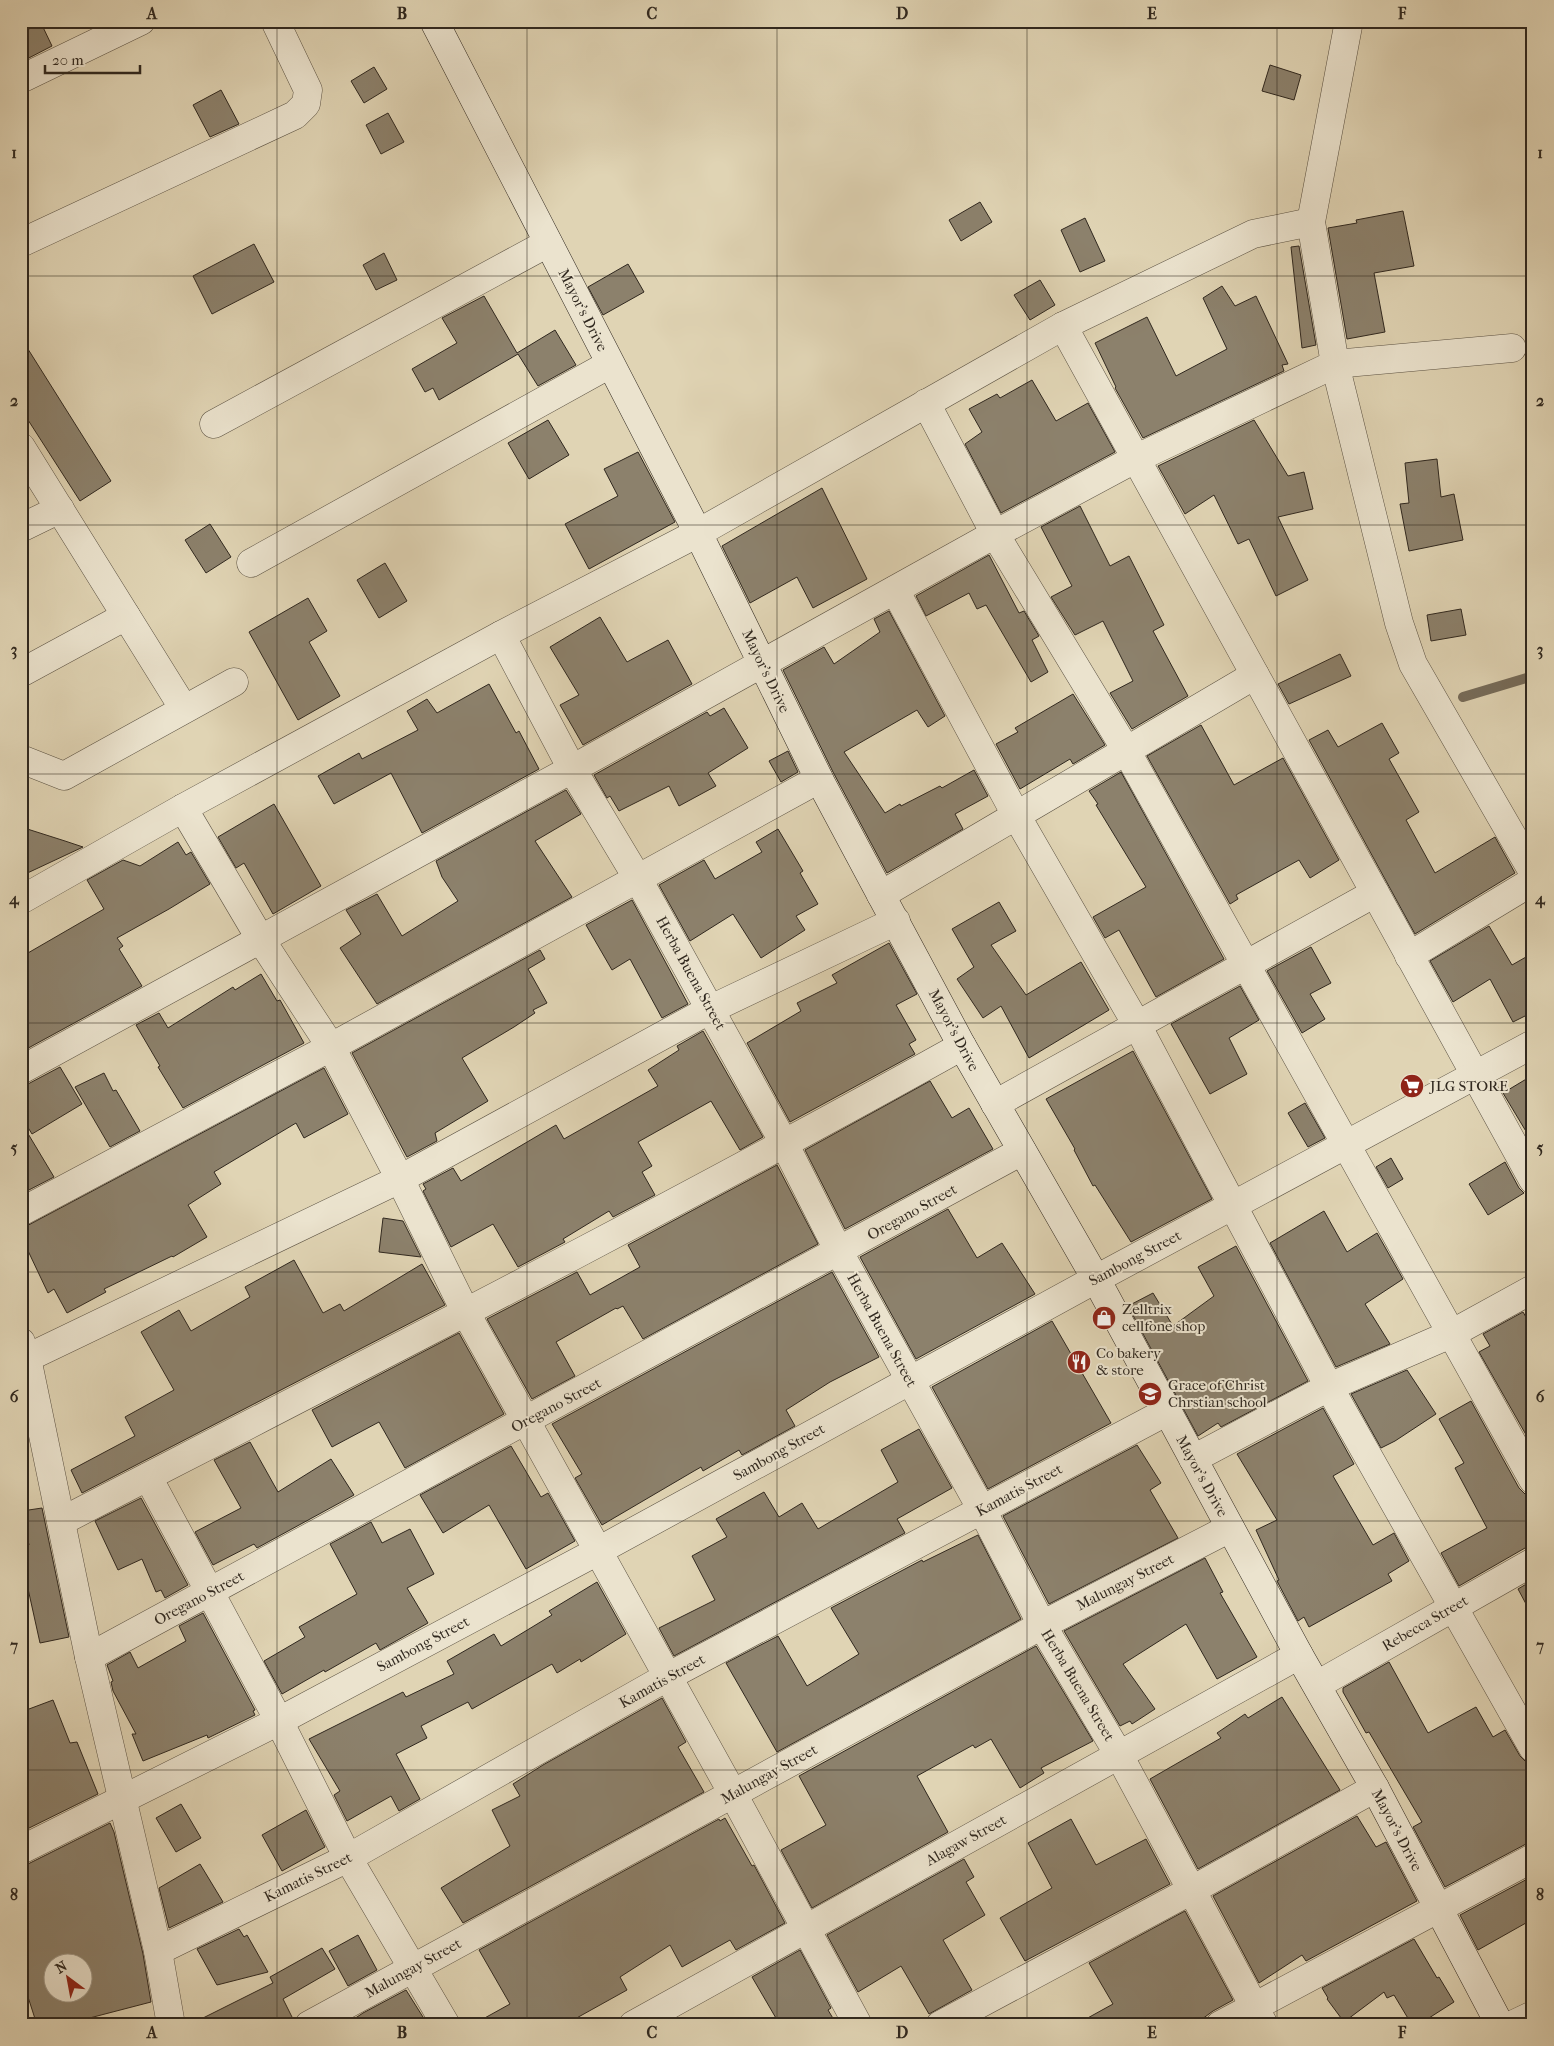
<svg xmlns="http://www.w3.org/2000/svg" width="1554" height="2046" font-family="'IM FELL French Canon',serif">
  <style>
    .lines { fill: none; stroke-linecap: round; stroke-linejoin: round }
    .stream { stroke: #766c5a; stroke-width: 10 }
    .building { fill: #8c816c; stroke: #30281f; fill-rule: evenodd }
    .street-casing { stroke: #5c5344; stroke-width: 29 }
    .secondary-casing { stroke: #30281f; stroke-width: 29 }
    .street { stroke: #ebe3ce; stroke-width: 28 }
    .secondary { stroke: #ebe3ce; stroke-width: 28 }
    .grid { fill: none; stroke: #30281f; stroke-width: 1; stroke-opacity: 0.55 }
    .labels { text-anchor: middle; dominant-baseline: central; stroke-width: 4; stroke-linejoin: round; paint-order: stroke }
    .street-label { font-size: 15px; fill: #30281f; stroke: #ebe3ce }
    .poi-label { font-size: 15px; fill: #30281f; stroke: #ebe3ce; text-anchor: start }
    .neatline { fill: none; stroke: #30281f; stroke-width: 2 }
    .grid-label { font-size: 16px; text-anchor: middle; font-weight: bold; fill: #30281f }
  </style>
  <rect width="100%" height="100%" fill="#e0d4b4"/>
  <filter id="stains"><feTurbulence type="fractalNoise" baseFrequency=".004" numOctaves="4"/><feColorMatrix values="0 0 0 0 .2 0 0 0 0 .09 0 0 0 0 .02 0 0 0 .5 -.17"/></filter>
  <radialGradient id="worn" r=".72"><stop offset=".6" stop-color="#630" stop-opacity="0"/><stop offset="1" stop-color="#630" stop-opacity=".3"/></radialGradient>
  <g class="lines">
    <path class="stream" d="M1463,697L1533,676"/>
  </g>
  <g class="building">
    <path d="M41,23L52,46L21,62V33Z"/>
    <path d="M1270,65L1301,75L1294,100L1262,91Z"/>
    <path d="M374,67L387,89L364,103L351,81Z"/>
    <path d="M221,90L239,124L210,137L193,105Z"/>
    <path d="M388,113L404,142L381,154L366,125Z"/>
    <path d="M980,202L992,222L961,241L949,220Z"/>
    <path d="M1403,211L1414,266L1374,273L1385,332L1347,339L1328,228L1357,223L1356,220Z"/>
    <path d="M1085,218L1105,261L1080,272L1061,230Z"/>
    <path d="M254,244L274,282L212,314L193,276Z"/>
    <path d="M1299,246L1316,345L1302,348L1291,247Z"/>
    <path d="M384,253L397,280L376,290L363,265Z"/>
    <path d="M628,264L644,292L603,315L588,287Z"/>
    <path d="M1040,280L1055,305L1030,320L1014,295Z"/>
    <path d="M1222,286L1235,306L1256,296L1288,364L1282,365L1284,371L1143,438L1115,388L1116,387L1095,343L1147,317L1176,376L1227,349L1203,298Z"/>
    <path d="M484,296L517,353L555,330L576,365L538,386L518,354L439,400L433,388L425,392L412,369L457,343L442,318Z"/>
    <path d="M21,338L111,481L80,501L21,409Z"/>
    <path d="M1032,380L1056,421L1088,403L1115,452L1001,513L965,444L982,432L969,409L997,394L1000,398Z"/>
    <path d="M548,420L569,455L529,479L508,443Z"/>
    <path d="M1254,420L1288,476L1304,472L1313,509L1278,517L1308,580L1276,596L1249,539L1238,544L1214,495L1185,514L1158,466Z"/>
    <path d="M638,452L675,522L589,569L565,524L618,496L604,469Z"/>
    <path d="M1437,459L1441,497L1454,494L1463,540L1409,551L1400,504L1409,503L1405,463Z"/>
    <path d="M822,488L867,579L813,608L797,577L750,603L722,546Z"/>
    <path d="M1080,506L1110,566L1129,556L1164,625L1153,631L1188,696L1132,729L1110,693L1133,681L1103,621L1075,635L1051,597L1072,586L1041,527Z"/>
    <path d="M210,524L231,557L206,573L185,540Z"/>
    <path d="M989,555L1019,613L1024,611L1039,636L1032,640L1048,672L1031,682L986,605L977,609L969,593L926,616L916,596Z"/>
    <path d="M385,563L407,601L379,618L357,580Z"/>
    <path d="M308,598L327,631L309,642L340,696L298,720L249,632Z"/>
    <path d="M1461,609L1466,635L1431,641L1427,615Z"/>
    <path d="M889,611L945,716L928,727L917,710L844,752L885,813L900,804L901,806L940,786L942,788L974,770L988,796L955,814L963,829L887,873L833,772L783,670L824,647L834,664L880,632L874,619Z"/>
    <path d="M600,617L627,662L668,640L692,684L583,745L560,705L579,695L550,647Z"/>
    <path d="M1340,654L1351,676L1289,704L1278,684Z"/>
    <path d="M489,684L516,733L519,731L539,769L422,833L391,773L334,804L318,776L359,753L362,759L418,730L407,711L427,699L437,713Z"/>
    <path d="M1073,694L1105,745L1073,764L1070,759L1020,789L996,744L1018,732L1015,728Z"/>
    <path d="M724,708L748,748L708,773L716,786L679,806L669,786L619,811L610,796L607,798L594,775L707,712L710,716Z"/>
    <path d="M1382,723L1399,753L1389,759L1419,812L1406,820L1435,873L1495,837L1515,873L1415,934L1309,740L1328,730L1338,747Z"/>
    <path d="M1201,725L1234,785L1283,758L1339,860L1310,878L1299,860L1236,895L1238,899L1230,904L1147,756Z"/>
    <path d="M788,751L798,772L781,782L769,761Z"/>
    <path d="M1121,772L1224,959L1156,997L1119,930L1105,938L1093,917L1146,887L1096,805L1098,804L1089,791Z"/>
    <path d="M566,790L581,814L535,841L572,897L377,1004L340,948L361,934L346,910L377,894L402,936L458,901L442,877L436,861Z"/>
    <path d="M274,804L321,886L273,914L244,863L236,868L218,837Z"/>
    <path d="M21,827L65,841L83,847L21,876Z"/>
    <path d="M778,829L803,871L800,873L818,904L796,916L805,930L761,958L733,914L690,941L659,885L704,860L715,879L762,852L756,842Z"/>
    <path d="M178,842L186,855L191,852L210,884L169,909L117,938L123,946L119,949L142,986L21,1052V957L104,909L87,880L123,860L140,866Z"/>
    <path d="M632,900L688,1004L662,1018L630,959L612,970L586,925Z"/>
    <path d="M999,902L1016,931L991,945L1026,995L1081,962L1109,1010L1029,1058L1001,1006L983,1018L957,979L974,967L952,929Z"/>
    <path d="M1489,926L1512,965L1533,953V1012L1513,1022L1490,979L1453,1002L1430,961Z"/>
    <path d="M889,943L917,994L896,1005L916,1040L909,1044L915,1054L790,1122L747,1043L801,1011L797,1003L837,983L832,975Z"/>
    <path d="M1311,947L1331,983L1310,994L1325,1019L1302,1033L1267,971Z"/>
    <path d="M540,950L545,959L528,969L547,1003L533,1010L535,1013L514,1027L462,1058L488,1101L435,1133L437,1141L407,1157L352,1053Z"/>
    <path d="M261,974L277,1001L280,1000L304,1043L183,1108L158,1067L160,1066L136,1025L159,1013L168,1028L233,987L235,990Z"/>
    <path d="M1240,986L1259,1020L1229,1038L1247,1074L1210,1094L1171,1024Z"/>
    <path d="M703,1031L763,1137L740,1150L711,1101L638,1142L652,1166L642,1172L655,1195L613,1217L609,1211L563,1239L565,1242L518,1267L493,1224L451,1247L423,1191L426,1189L423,1184L453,1168L461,1181L556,1125L564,1139L658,1086L648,1070L679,1050L677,1046Z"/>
    <path d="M1133,1051L1212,1199L1131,1242L1095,1185L1093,1186L1074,1150L1075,1149L1046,1099Z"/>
    <path d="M60,1067L82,1104L32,1134L21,1116V1086L28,1084Z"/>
    <path d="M324,1068L348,1114L304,1138L296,1123L214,1172L221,1184L188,1205L207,1237L173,1257L172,1256L104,1289L106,1292L67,1313L54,1289L48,1293L21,1236V1229Z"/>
    <path d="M104,1073L113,1091L116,1090L140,1131L110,1147L75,1087Z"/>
    <path d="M1533,1075V1143L1503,1093Z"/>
    <path d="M930,1081L952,1118L969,1108L993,1149L845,1229L805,1150Z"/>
    <path d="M1305,1103L1325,1138L1308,1147L1288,1113Z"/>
    <path d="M21,1122L54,1177L25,1192L21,1185Z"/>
    <path d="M1391,1158L1403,1179L1388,1188L1376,1167Z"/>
    <path d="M1505,1162L1519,1188L1524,1193L1488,1215L1469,1184Z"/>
    <path d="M777,1165L818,1244L643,1339L623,1306L617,1309L616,1308L556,1342L575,1376L532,1399L487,1319L577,1272L590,1295L640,1267L628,1245Z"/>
    <path d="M948,1209L977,1258L1002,1243L1035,1294L916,1359L860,1257Z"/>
    <path d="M1324,1211L1347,1252L1377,1233L1403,1279L1365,1304L1390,1344L1336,1367L1270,1243Z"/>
    <path d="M383,1218L403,1221L421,1257L379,1252Z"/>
    <path d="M1236,1246L1308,1381L1221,1427L1218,1423L1198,1436L1128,1306L1153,1293L1173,1326L1214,1296L1198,1267Z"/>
    <path d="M294,1260L323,1313L340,1304L344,1311L422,1264L445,1305L82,1493L71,1470L135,1436L125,1417L174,1390L141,1332L179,1310L191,1331L250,1297L245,1287Z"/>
    <path d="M832,1272L879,1357L830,1382L786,1410L795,1426L742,1455L739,1450L703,1471L701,1467L694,1471L602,1525L575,1478L582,1474L552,1424Z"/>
    <path d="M1523,1312L1533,1329V1447L1479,1352L1490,1346L1483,1334Z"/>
    <path d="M1052,1321L1111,1423L988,1489L932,1387Z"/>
    <path d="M459,1333L504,1414L405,1468L379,1422L332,1447L312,1410Z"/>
    <path d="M1407,1370L1436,1414L1395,1441L1381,1448L1351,1394Z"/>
    <path d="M1471,1401L1519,1488L1525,1494L1533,1496V1546L1525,1548L1459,1586L1441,1553L1487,1528L1455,1468L1464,1463L1439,1419Z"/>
    <path d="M1323,1408L1354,1464L1333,1476L1373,1545L1394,1533L1409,1561L1388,1574L1392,1581L1309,1627L1304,1617L1298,1621L1277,1581L1279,1580L1256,1530L1277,1520L1237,1454Z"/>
    <path d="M919,1429L952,1488L897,1519L905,1533L674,1656L659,1628L715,1600L692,1556L727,1537L716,1519L764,1492L779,1517L802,1503L818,1529L898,1482L881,1450Z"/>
    <path d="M250,1442L278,1492L331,1459L354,1495L257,1548L254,1544L213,1565L195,1532L241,1508L214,1460Z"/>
    <path d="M1137,1445L1161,1483L1150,1490L1178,1538L1049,1604L1003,1516Z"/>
    <path d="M511,1446L541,1497L548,1493L575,1541L526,1569L489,1505L443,1533L420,1495Z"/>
    <path d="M141,1498L188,1585L165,1598L161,1590L156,1592L142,1559L118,1570L95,1521Z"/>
    <path d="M42,1508L69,1637L40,1643L21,1557V1547L29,1545L22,1511Z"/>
    <path d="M371,1522L382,1543L410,1529L434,1574L407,1588L428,1623L380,1650L376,1643L325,1672L324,1670L282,1694L264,1661L305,1637L299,1627L357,1594L330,1544Z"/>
    <path d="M978,1535L1021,1619L777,1752L726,1663L778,1636L807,1686L859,1654L831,1608L922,1560L923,1562Z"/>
    <path d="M1205,1558L1223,1592L1220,1593L1257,1657L1217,1679L1186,1624L1123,1664L1155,1709L1132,1724L1130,1721L1120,1726L1064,1631Z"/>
    <path d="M1533,1580V1617L1518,1589Z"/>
    <path d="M597,1582L626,1634L581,1662L580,1659L557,1673L552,1664L472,1709L468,1702L421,1726L427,1738L396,1754L420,1799L399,1811L391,1796L347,1821L334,1795L340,1791L309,1739L403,1692L406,1697L454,1674L447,1661L494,1634L501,1646L552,1615L549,1611Z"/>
    <path d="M203,1613L255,1710L253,1711L255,1715L208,1738L207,1735L143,1761L132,1734H136L113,1691L111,1682L113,1681L107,1665L130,1652L138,1668L186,1641L179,1626Z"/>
    <path d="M1036,1646L1093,1741L1041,1768L1044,1773L1020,1788L991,1739L975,1748L973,1745L917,1776L948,1832L812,1908L781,1850L826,1825L799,1776Z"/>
    <path d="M1389,1662L1428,1733L1476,1707L1493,1737L1505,1730L1520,1756L1526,1762L1533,1764V1842L1526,1844L1445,1887L1413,1827L1422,1822L1369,1732L1366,1733L1343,1692V1688Z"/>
    <path d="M1282,1697L1340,1790L1198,1869L1150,1779L1221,1738L1217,1733L1245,1714L1248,1718Z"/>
    <path d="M662,1698L686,1742L678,1747L704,1792L463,1923L441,1888L510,1846L492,1810L520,1796L513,1784L543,1765Z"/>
    <path d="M53,1700L70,1743L77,1742L98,1794L21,1832V1712Z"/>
    <path d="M181,1804L201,1838L176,1852L156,1818Z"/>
    <path d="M306,1810L325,1847L282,1871L262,1835Z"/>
    <path d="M1357,1816L1376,1847L1386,1842L1417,1901L1306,1961L1302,1955L1259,1983L1213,1896Z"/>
    <path d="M725,1818L752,1866L754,1865L785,1923L736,1950L730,1940L682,1967L670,1945L620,1977L627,1990L564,2025H472L510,2004L479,1950L719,1819L720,1821Z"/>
    <path d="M1071,1819L1096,1865L1146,1839L1170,1884L1025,1961L1000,1918L1052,1888L1028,1843Z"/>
    <path d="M110,1823L114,1832L143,1954L151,2002L78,2021L79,2025H37L21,1975V1865L28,1864ZM52,1964H82V1994H52Z"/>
    <path d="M964,1859L974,1877L966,1882L985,1915L943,1940L972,1990L929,2014L901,1966L858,1992L827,1935Z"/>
    <path d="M200,1864L223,1902L169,1928L159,1888Z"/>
    <path d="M1533,1876V1919L1478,1950L1460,1915Z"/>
    <path d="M1185,1911L1233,2000L1213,2011L1194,2025H1075L1113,2004L1089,1963Z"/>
    <path d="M239,1929L244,1937L247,1935L268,1972L217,1985L197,1949Z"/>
    <path d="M358,1935L377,1970L348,1986L329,1951Z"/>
    <path d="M1414,1939L1437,1978L1439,1977L1454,2002L1418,2025H1412L1394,1995L1387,1998L1384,1992L1344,2022L1327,1999L1328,1998L1322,1988Z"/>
    <path d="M322,1948L335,1969L283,1999L294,2021L293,2025H189L273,1983L270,1977Z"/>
    <path d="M800,1950L831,2008L828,2010L837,2025H780L752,1977Z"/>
    <path d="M406,1990L428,2025H345L363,2013Z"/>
  </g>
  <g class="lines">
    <g class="street-casing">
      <g id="street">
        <path d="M1349,21L1311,222L1335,364L1399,623L1413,664L1533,872"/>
        <path d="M21,79L141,21"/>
        <path d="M21,243L295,115L306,104L308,90L275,21"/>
        <path d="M1063,326L1533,1180"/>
        <path d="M926,403L995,534L1126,750L1533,1480"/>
        <path d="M214,424L548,243"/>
        <path d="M21,447L184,709"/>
        <path d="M21,528L60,509"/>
        <path d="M251,563L610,364"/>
        <path d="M895,590L1016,815L1137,1025L1329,1387L1533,1748"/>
        <path d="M501,635L572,769L638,879L785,1145L839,1252L982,1510L1042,1625L1119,1755L1264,2025"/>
        <path d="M21,673L126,616"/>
        <path d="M21,759L64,776L234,682"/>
        <path d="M183,808L261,940L331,1047L400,1179L466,1313L733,1794L858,2025"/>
        <path d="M881,895L1255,675"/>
        <path d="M21,900L183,808L501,635L698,533L1063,326L1253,234L1311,222"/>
        <path d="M1409,956L1533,881"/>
        <path d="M21,1070L572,769L995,534L1135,459L1335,364L1512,348"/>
        <path d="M995,1104L1375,893"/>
        <path d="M21,1212L331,1047L819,779"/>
        <path d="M21,1342L27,1358L89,1657L158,1951L171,2025"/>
        <path d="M27,1358L400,1179L711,1009L896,921"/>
        <path d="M1193,1459L1329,1387L1451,1334L1533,1289"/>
        <path d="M148,1477L279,1721L348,1858L446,2025"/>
        <path d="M62,1521C364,1365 666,1211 962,1046"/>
        <path d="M89,1657L1022,1151"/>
        <path d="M1317,1685L1533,1562"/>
        <path d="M21,1850L279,1721L598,1551L1096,1279L1533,1044"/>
        <path d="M158,1951L348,1858L667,1677L1166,1412"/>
        <path d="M309,2025L1042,1625L1230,1528"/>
        <path d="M633,2025L1299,1655"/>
        <path d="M940,2025L1192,1890L1375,1788"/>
        <path d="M1220,2025L1533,1858"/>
        <path d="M1512,2025L1533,2015"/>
      </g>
    </g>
    <g class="secondary-casing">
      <path id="secondary" d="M434,21L698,533L819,779L881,895L962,1046L1096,1279L1299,1655L1375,1788L1500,2025"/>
    </g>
    <use href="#street" class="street"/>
    <use href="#secondary" class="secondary"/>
  </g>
  <path class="grid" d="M277,21V2025M527,21V2025M777,21V2025M1027,21V2025M1277,21V2025M21,276H1533M21,525H1533M21,774H1533M21,1023H1533M21,1272H1533M21,1521H1533M21,1770H1533"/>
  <defs>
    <g id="supermarket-disc" transform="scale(1.25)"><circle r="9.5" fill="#8f2418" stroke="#ebe3ce"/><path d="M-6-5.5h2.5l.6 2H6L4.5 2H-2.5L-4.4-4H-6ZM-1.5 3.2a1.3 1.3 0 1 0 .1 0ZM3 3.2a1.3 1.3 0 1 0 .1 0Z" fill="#fff"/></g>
    <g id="shop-disc" transform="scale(1.25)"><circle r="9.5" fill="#8f2418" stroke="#ebe3ce"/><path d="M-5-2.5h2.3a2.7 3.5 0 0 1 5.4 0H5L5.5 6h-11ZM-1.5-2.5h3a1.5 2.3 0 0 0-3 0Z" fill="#fff"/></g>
    <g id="restaurant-disc" transform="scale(1.25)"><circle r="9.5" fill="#8f2418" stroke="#ebe3ce"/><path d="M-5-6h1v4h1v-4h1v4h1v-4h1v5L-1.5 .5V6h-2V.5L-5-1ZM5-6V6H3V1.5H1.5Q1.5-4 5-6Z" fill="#fff"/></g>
    <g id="school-disc" transform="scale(1.25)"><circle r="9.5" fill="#8f2418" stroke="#ebe3ce"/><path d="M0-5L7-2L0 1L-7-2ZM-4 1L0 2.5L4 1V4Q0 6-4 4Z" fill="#fff"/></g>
  </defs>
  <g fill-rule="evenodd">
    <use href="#supermarket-disc" x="1412" y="1086"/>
    <use href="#shop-disc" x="1104" y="1318"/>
    <use href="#restaurant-disc" x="1079" y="1362"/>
    <use href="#school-disc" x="1150" y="1394"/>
  </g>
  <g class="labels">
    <g class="street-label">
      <text transform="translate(583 310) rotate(63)">Mayor's Drive</text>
      <text transform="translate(766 671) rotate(64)">Mayor's Drive</text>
      <text transform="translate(691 973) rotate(61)">Herba Buena Street</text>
      <text transform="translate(954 1030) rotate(62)">Mayor's Drive</text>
      <text transform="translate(912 1212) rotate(-29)">Oregano Street</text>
      <text transform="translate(1135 1258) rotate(-28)">Sambong Street</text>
      <text transform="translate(882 1330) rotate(61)">Herba Buena Street</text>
      <text transform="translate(556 1405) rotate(-28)">Oregano Street</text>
      <text transform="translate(779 1452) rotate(-29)">Sambong Street</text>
      <text transform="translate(1202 1476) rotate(61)">Mayor's Drive</text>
      <text transform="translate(1019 1490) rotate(-28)">Kamatis Street</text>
      <text transform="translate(1125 1582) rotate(-27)">Malungay Street</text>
      <text transform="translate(199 1598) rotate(-28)">Oregano Street</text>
      <text transform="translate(1425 1623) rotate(-30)">Rebecca Street</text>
      <text transform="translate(423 1644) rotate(-28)">Sambong Street</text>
      <text transform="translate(662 1681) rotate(-29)">Kamatis Street</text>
      <text transform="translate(1078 1685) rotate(59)">Herba Buena Street</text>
      <text transform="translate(769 1774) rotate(-29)">Malungay Street</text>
      <text transform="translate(1397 1830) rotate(62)">Mayor's Drive</text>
      <text transform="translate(966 1840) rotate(-29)">Alagaw Street</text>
      <text transform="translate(308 1877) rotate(-26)">Kamatis Street</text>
      <text transform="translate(413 1968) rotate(-29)">Malungay Street</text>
    </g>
    <g class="poi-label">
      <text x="1430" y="1086">JLG STORE</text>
      <text x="1122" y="1309">Zelltrix<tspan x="1122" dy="17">cellfone shop</tspan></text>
      <text x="1096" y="1353">Co bakery<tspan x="1096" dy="17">&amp; store</tspan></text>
      <text x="1168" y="1385">Grace of Christ<tspan x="1168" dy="17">Chrstian school</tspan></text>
    </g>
  </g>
  <rect width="1554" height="2046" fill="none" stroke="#e0d4b4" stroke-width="55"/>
  <g transform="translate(68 1978) rotate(328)"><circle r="24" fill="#ebe3ce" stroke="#a09888"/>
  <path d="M0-4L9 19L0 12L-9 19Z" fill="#8f2418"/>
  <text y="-8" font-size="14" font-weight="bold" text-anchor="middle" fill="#30281f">N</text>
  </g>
  <path d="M45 65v8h95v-8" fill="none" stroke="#30281f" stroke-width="2.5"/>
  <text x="52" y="65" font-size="15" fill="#30281f" stroke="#ebe3ce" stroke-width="4" paint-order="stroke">20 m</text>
  <rect x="28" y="28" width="1498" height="1990" class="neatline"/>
  <g class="grid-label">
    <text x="152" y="19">A</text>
    <text x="402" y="19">B</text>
    <text x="652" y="19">C</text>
    <text x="902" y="19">D</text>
    <text x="1152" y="19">E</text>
    <text x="1402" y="19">F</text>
    <text x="14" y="158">1</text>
    <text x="1540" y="158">1</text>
    <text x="14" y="406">2</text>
    <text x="1540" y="406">2</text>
    <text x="14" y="655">3</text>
    <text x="1540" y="655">3</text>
    <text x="14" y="904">4</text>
    <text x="1540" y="904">4</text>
    <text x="14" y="1153">5</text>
    <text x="1540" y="1153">5</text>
    <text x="14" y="1402">6</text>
    <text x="1540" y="1402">6</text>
    <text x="14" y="1651">7</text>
    <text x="1540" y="1651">7</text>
    <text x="14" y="1900">8</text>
    <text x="1540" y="1900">8</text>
    <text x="152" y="2038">A</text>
    <text x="402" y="2038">B</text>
    <text x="652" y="2038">C</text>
    <text x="902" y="2038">D</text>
    <text x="1152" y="2038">E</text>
    <text x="1402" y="2038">F</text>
  </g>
  <rect width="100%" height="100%" filter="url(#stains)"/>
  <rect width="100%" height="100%" fill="url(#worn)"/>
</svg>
